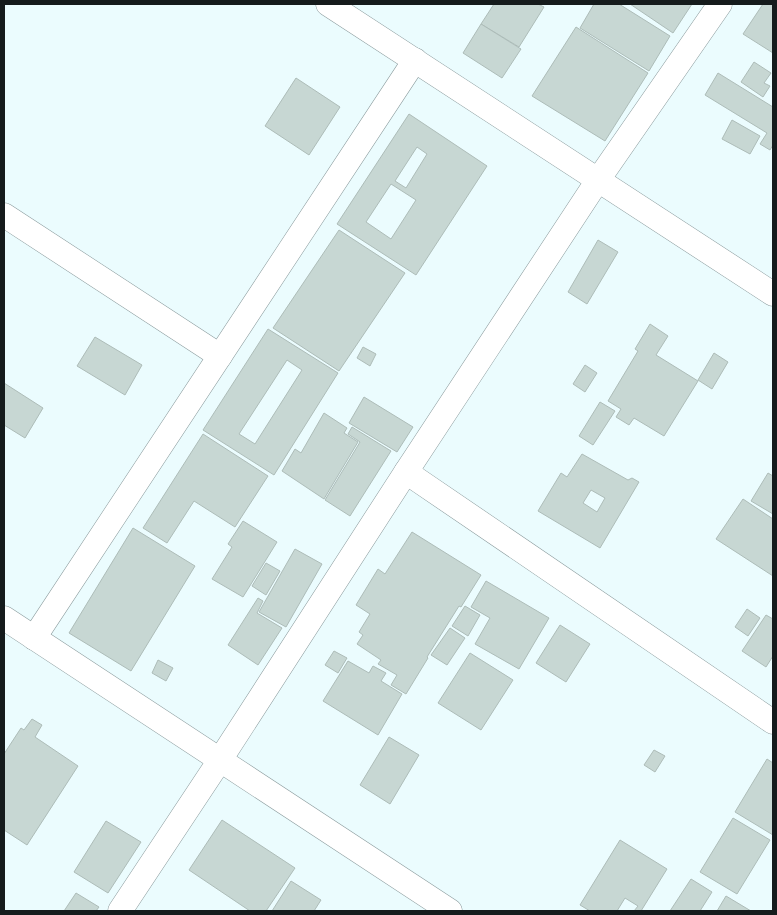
<svg xmlns="http://www.w3.org/2000/svg" width="777" height="915" font-family="'Playfair Display',serif">
  <style>
    .building { fill: #c7d7d3; stroke: #adbcb8; fill-rule: evenodd }
    .lines { fill: none; stroke-linecap: round; stroke-linejoin: round }
    .street-casing { stroke: #8b9b9d; stroke-width: 25 }
    .street { stroke: #fff; stroke-width: 24 }
  </style>
  <rect width="100%" height="100%" fill="#ebfcfe"/>
  <g class="building">
    <path d="M494,4H538L544,7L519,47L481,24Z"/>
    <path d="M594,4H619L670,36L649,71L580,28Z"/>
    <path d="M630,4H692L673,33Z"/>
    <path d="M763,4H773V53L743,34Z"/>
    <path d="M481,24L521,49L502,78L463,53Z"/>
    <path d="M576,27L648,73L605,141L532,96Z"/>
    <path d="M754,62L771,73L764,83L770,86L763,97L741,82Z"/>
    <path d="M718,73L773,107V145L770,150L760,144L767,133L705,95Z"/>
    <path d="M296,78L340,107L309,155L265,126Z"/>
    <path d="M409,114L487,166L416,275L337,224ZM417,147L427,154L406,188L395,181ZM391,184L416,200L391,239L366,222Z"/>
    <path d="M732,120L760,136L750,154L722,139Z"/>
    <path d="M339,230L405,273L339,371L273,328Z"/>
    <path d="M598,240L618,252L587,304L568,292Z"/>
    <path d="M650,324L668,336L656,355L698,381L664,436L634,418L629,425L616,417L621,409L608,401L638,351L635,349Z"/>
    <path d="M268,329L338,373L274,475L203,430ZM287,360L302,370L255,444L239,434Z"/>
    <path d="M95,337L142,365L125,395L77,366Z"/>
    <path d="M363,347L376,354L370,366L357,358Z"/>
    <path d="M714,353L728,362L712,389L698,380Z"/>
    <path d="M585,365L597,373L585,392L573,384Z"/>
    <path d="M4,383L43,408L25,438L4,425Z"/>
    <path d="M364,397L413,427L397,452L349,423Z"/>
    <path d="M600,402L615,411L593,445L579,436Z"/>
    <path d="M324,413L347,428L344,433L358,442L324,499L282,471L295,449L301,453Z"/>
    <path d="M352,427L391,451L350,516L325,500L360,442L348,434Z"/>
    <path d="M203,434L268,476L235,527L194,501L167,543L143,528Z"/>
    <path d="M582,454L628,480L632,478L639,482L600,548L538,511L561,473L567,477ZM591,490L605,498L597,512L583,503Z"/>
    <path d="M768,473L773,476V514L751,501Z"/>
    <path d="M743,499L773,519V576L716,539Z"/>
    <path d="M243,521L277,542L243,597L212,579L232,547L228,544Z"/>
    <path d="M133,528L195,566L131,671L69,633Z"/>
    <path d="M412,532L481,575L461,607L459,606L427,657L428,658L406,694L391,685L397,675L378,664L381,660L357,644L363,635L359,632L370,614L356,605L378,569L385,574Z"/>
    <path d="M295,549L322,564L286,627L259,612Z"/>
    <path d="M266,563L280,571L266,595L252,586Z"/>
    <path d="M486,581L549,618L519,669L475,644L490,618L471,607Z"/>
    <path d="M258,598L263,601L257,613L282,628L258,665L228,645Z"/>
    <path d="M465,606L480,615L468,636L452,626Z"/>
    <path d="M747,609L760,618L748,636L735,627Z"/>
    <path d="M766,615L773,619V656L766,667L742,651Z"/>
    <path d="M560,625L590,644L566,682L536,663Z"/>
    <path d="M450,628L465,638L447,665L431,655Z"/>
    <path d="M334,651L347,658L338,673L325,665Z"/>
    <path d="M470,653L513,680L481,730L438,703Z"/>
    <path d="M158,660L173,668L166,681L152,673Z"/>
    <path d="M348,661L369,673L373,666L386,673L381,681L402,694L378,735L323,701Z"/>
    <path d="M32,719L42,725L35,737L78,766L27,845L4,830V754L21,728L24,730Z"/>
    <path d="M389,737L419,755L390,804L360,785Z"/>
    <path d="M654,750L665,756L655,772L644,765Z"/>
    <path d="M767,759L773,763V835L735,812Z"/>
    <path d="M733,818L770,840L737,894L700,872Z"/>
    <path d="M222,820L295,868L266,911H250L189,870Z"/>
    <path d="M106,821L141,842L108,893L74,872Z"/>
    <path d="M620,840L667,869L641,911H634L638,906L625,898L617,911H590L580,905Z"/>
    <path d="M691,879L712,892L700,911H670Z"/>
    <path d="M291,881L321,900L314,911H272Z"/>
    <path d="M76,893L99,907L96,911H64Z"/>
    <path d="M726,896L751,911H717Z"/>
  </g>
  <g class="lines">
    <g class="street-casing">
      <g id="street">
        <path d="M328,4L773,294"/>
        <path d="M4,215L220,356"/>
        <path d="M406,472L773,722"/>
        <path d="M4,618L450,911"/>
        <path d="M34,638L415,60"/>
        <path d="M120,911L220,760L406,472L598,180L720,4"/>
      </g>
    </g>
    <use href="#street" class="street"/>
  </g>
  <rect width="777" height="915" fill="none" stroke="#151b1c" stroke-width="10"/>
</svg>
